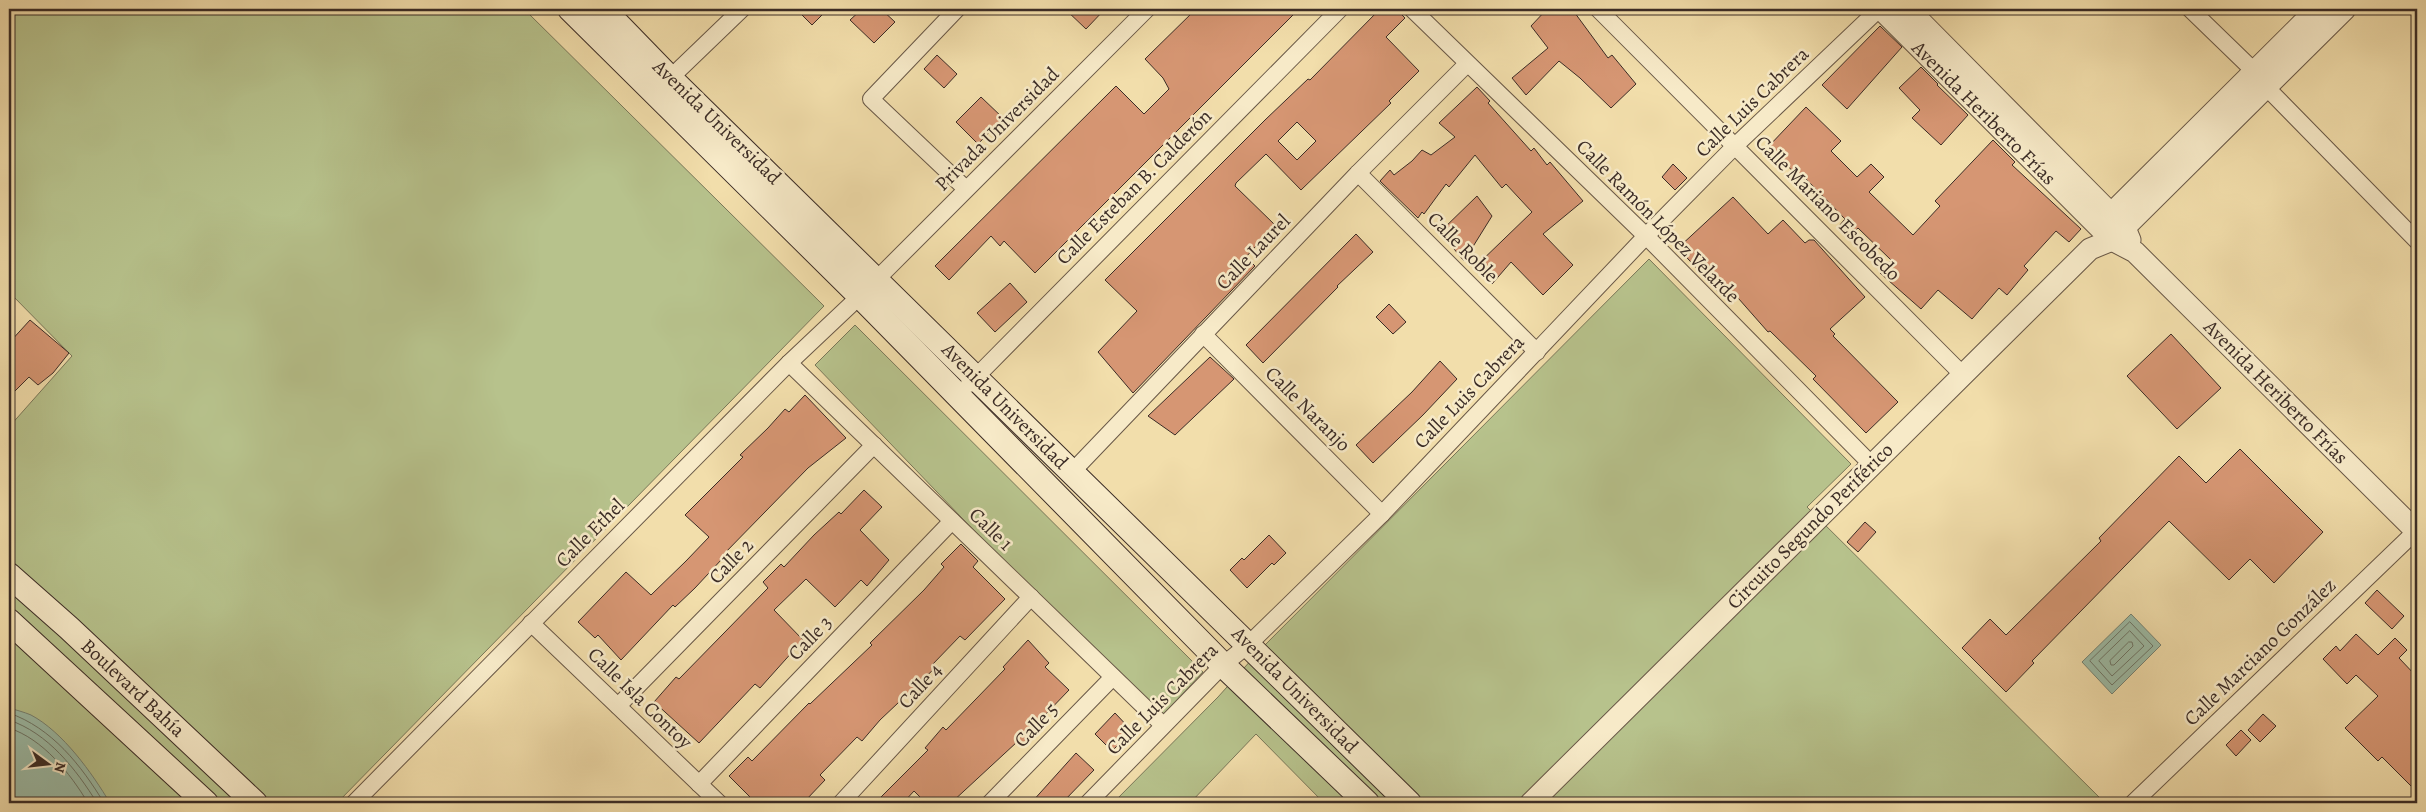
<svg xmlns="http://www.w3.org/2000/svg" width="2426" height="812" font-family="Alegreya,serif">
  <style>
    .green { fill: #b7c28c; stroke: #797759 }
    .water { fill: #9cbca7; stroke: #758273 }
    .lines { fill: none; stroke-linecap: round; stroke-linejoin: round }
    .shore { stroke: #6c7466; stroke-width: 1 }
    .building { fill: #d69673; stroke: #3b2c26; fill-rule: evenodd }
    .minor-casing { stroke: #695847; stroke-width: 18 }
    .tertiary-casing { stroke: #695847; stroke-width: 23 }
    .secondary-casing { stroke: #3b2c26; stroke-width: 26 }
    .minor { stroke: #f7eac8; stroke-width: 16 }
    .tertiary { stroke: #f7eac8; stroke-width: 21 }
    .secondary { stroke: #f7eac8; stroke-width: 24 }
    .labels { text-anchor: middle; dominant-baseline: central; stroke-width: 5; stroke-linejoin: round; paint-order: stroke }
    .street-label { font-size: 20px; fill: #3b2c26; stroke: #f7eac8 }
  </style>
  <rect width="100%" height="100%" fill="#f2deab"/>
  <filter id="stains"><feTurbulence type="fractalNoise" baseFrequency=".004" numOctaves="4"/><feColorMatrix values="0 0 0 0 .2 0 0 0 0 .09 0 0 0 0 .02 0 0 0 .5 -.17"/></filter>
  <radialGradient id="worn" r=".72"><stop offset=".6" stop-color="#630" stop-opacity="0"/><stop offset="1" stop-color="#630" stop-opacity=".3"/></radialGradient>
  <g class="green">
    <path d="M9,9H524L824,306L337,803H9V427L72,356L9,292Z"/>
    <path d="M1649,259L1851,464L1807,507L2105,803H1324L1256,734L1190,803H1113L1218,697L1262,648Z"/>
    <path d="M855,325L1203,672L1163,715L985,542L815,365Z"/>
  </g>
  <g class="water">
    <path d="M2131,614L2161,645L2112,694L2082,662Z"/>
    <path d="M9,708C16,710 24,712 31,715C63,732 92,773 110,803H9Z"/>
  </g>
  <g class="lines">
    <g class="shore">
      <path d="M2130,622L2153,646L2112,685L2090,661Z"/>
      <path d="M2130,631L2144,646L2112,676L2099,661Z"/>
      <path d="M2129,642H2132L2133,646L2114,665H2111L2110,661Z"/>
      <path d="M9,713C52,728 81,765 104,803"/>
      <path d="M9,720C48,733 76,769 97,803"/>
      <path d="M9,728C43,739 70,773 88,803"/>
    </g>
  </g>
  <g class="building">
    <path d="M796,9H828L812,25Z"/>
    <path d="M862,9H881L895,22L874,43L850,20Z"/>
    <path d="M1065,9H1105L1086,29Z"/>
    <path d="M1196,9H1299L1035,273L1004,241L1000,246L991,236L949,280L935,266L1116,86L1144,114L1169,89L1163,78L1145,59Z"/>
    <path d="M1380,9H1396L1405,18L1386,37L1419,71L1389,101L1391,103L1301,190L1266,154L1236,183L1235,186L1275,225L1246,257L1255,266L1133,393L1098,352L1137,311L1105,280L1265,120L1308,79L1310,80ZM1297,122L1316,141L1297,160L1278,141Z"/>
    <path d="M1547,9H1572L1608,58L1612,55L1636,84L1611,108L1580,78L1559,61L1526,95L1512,78L1548,48L1531,26Z"/>
    <path d="M1880,26L1902,47L1847,109L1822,85Z"/>
    <path d="M937,55L957,74L944,88L924,69Z"/>
    <path d="M1921,67L1938,84L1937,85L1968,115L1941,145L1912,118L1920,110L1899,88Z"/>
    <path d="M1477,87L1490,101L1488,103L1531,151L1534,148L1547,165L1550,162L1583,201L1543,234L1573,265L1543,295L1511,262L1492,284L1475,267L1532,212L1506,184L1502,188L1475,155L1449,187L1446,184L1424,214L1422,212L1418,218L1380,181L1390,170L1394,175L1412,161L1422,150L1431,155L1455,137L1439,123Z"/>
    <path d="M981,97L1003,118L978,144L956,122Z"/>
    <path d="M1806,107L1841,141L1831,151L1857,177L1871,164L1884,177L1869,192L1913,235L1940,206L1935,201L1993,140L2015,162L2012,165L2081,229L2069,242L2056,231L2024,266L2028,270L2007,295L1999,288L1972,319L1938,290L1921,309L1880,273L1891,260L1858,228L1850,236L1839,226L1845,219L1805,178L1803,181L1768,147Z"/>
    <path d="M1673,164L1687,178L1675,190L1662,177Z"/>
    <path d="M1477,196L1492,216L1464,261L1440,232Z"/>
    <path d="M1733,197L1768,234L1783,220L1805,243L1809,240H1814L1865,297L1830,329L1835,334L1833,336L1898,402L1866,433L1813,379L1816,376L1770,331L1768,332L1731,290L1723,297L1678,248Z"/>
    <path d="M1356,234L1373,252L1337,286L1338,287L1263,363L1246,345Z"/>
    <path d="M1010,283L1027,302L995,332L977,313Z"/>
    <path d="M1389,304L1406,322L1393,334L1376,317Z"/>
    <path d="M30,320L69,353L53,373L38,385L29,377L9,397V343Z"/>
    <path d="M2171,334L2221,388L2177,429L2127,376Z"/>
    <path d="M1210,357L1234,379L1175,435L1148,416Z"/>
    <path d="M1440,361L1457,379L1423,415L1373,463L1356,445L1412,392Z"/>
    <path d="M805,395L846,438L808,468L721,557L722,559L695,588L675,607L673,605L621,660L598,635L595,638L578,622L626,572L651,595L686,561L709,537L685,515L743,457L740,455L768,428L785,409L789,412Z"/>
    <path d="M2240,449L2323,532L2274,583L2250,559L2229,580L2169,521L2032,661L2034,663L2006,692L1962,648L1990,619L2006,635L2101,541L2099,538L2179,456L2206,483Z"/>
    <path d="M864,490L882,507L860,530L889,560L867,586L861,580L835,607L806,579L774,610L803,640L760,688L755,684L699,743L654,702L676,677L679,679L768,588L763,582L781,564L784,567L814,535L839,512L841,514Z"/>
    <path d="M1865,522L1876,532L1858,552L1847,542Z"/>
    <path d="M1269,535L1286,553L1274,565L1272,563L1247,588L1230,570L1242,558L1244,560Z"/>
    <path d="M961,544L978,561L973,567L1005,599L965,640L960,636L932,665L935,668L880,720L862,741L857,737L820,775L825,780L805,801L802,798L797,803H756L729,776L748,757L752,761L809,703L810,704L872,645L870,643L924,590L944,567L941,564Z"/>
    <path d="M2377,590L2404,616L2392,629L2365,603Z"/>
    <path d="M2356,634L2378,655L2395,638L2407,650L2399,658L2417,677V792L2382,757L2378,761L2345,728L2378,696L2356,675L2347,684L2323,659L2336,646L2340,651Z"/>
    <path d="M1028,640L1049,663L1045,667L1069,690L1043,717L1048,722L1022,748L1017,742L951,803H926L914,791L903,803H875L928,750L925,748L943,727L946,730L1005,669L1003,667Z"/>
    <path d="M1115,713L1132,731L1112,751L1095,734Z"/>
    <path d="M2263,714L2276,726L2260,742L2248,730Z"/>
    <path d="M2241,730L2251,740L2236,756L2226,745Z"/>
    <path d="M1076,753L1094,770L1062,803H1031Z"/>
  </g>
  <g class="lines">
    <g class="minor-casing">
      <g id="minor">
        <path d="M957,9L871,99L966,189"/>
        <path d="M1412,9L1646,236L1872,465"/>
        <path d="M1598,9L1963,375"/>
        <path d="M2190,9L2254,71L2266,87L2417,241"/>
        <path d="M663,85L742,9"/>
        <path d="M1358,173L1537,352"/>
        <path d="M877,279L1147,9"/>
        <path d="M1203,334L1382,514"/>
        <path d="M789,363L1163,725"/>
        <path d="M969,384L1340,9"/>
        <path d="M1072,472L1358,173L1467,64"/>
        <path d="M531,623L719,803"/>
        <path d="M618,706L874,445"/>
        <path d="M699,784L952,521"/>
        <path d="M354,803L789,363L860,296"/>
        <path d="M841,803L1031,597"/>
        <path d="M990,803L1113,677"/>
        <path d="M1088,803L1223,665L1249,644L1382,514L1646,236L1736,145L1879,9"/>
        <path d="M2133,803L2417,530"/>
      </g>
    </g>
    <g class="tertiary-casing">
      <g id="tertiary">
        <path d="M1881,9L2112,240L2135,252L2417,532"/>
        <path d="M1908,9L2125,228L2130,240"/>
        <path d="M2101,224L2317,9"/>
        <path d="M1531,803L2090,249L2112,240L2345,9"/>
      </g>
    </g>
    <g class="secondary-casing">
      <g id="secondary">
        <path d="M570,9L860,296L1223,665L1367,803"/>
        <path d="M603,9L670,78L1409,803"/>
        <path d="M9,575L69,628L255,803"/>
        <path d="M9,621L206,803"/>
      </g>
    </g>
    <use href="#minor" class="minor"/>
    <use href="#tertiary" class="tertiary"/>
    <use href="#secondary" class="secondary"/>
  </g>
  <g class="labels">
    <g class="street-label">
      <text transform="translate(1752 102) rotate(-44)">Calle Luis Cabrera</text>
      <text transform="translate(1984 113) rotate(45)">Avenida Heriberto Frías</text>
      <text transform="translate(717 122) rotate(44)">Avenida Universidad</text>
      <text transform="translate(997 129) rotate(-45)">Privada Universidad</text>
      <text transform="translate(1134 187) rotate(-45)">Calle Esteban B. Calderón</text>
      <text transform="translate(1828 208) rotate(45)">Calle Mariano Escobedo</text>
      <text transform="translate(1658 221) rotate(45)">Calle Ramón López Velarde</text>
      <text transform="translate(1463 247) rotate(45)">Calle Roble</text>
      <text transform="translate(1253 252) rotate(-46)">Calle Laurel</text>
      <text transform="translate(1469 392) rotate(-46)">Calle Luis Cabrera</text>
      <text transform="translate(2276 392) rotate(45)">Avenida Heriberto Frías</text>
      <text transform="translate(1005 406) rotate(45)">Avenida Universidad</text>
      <text transform="translate(1308 409) rotate(45)">Calle Naranjo</text>
      <text transform="translate(1810 526) rotate(-45)">Circuito Segundo Periférico</text>
      <text transform="translate(991 529) rotate(44)">Calle 1</text>
      <text transform="translate(590 533) rotate(-45)">Calle Ethel</text>
      <text transform="translate(731 561) rotate(-46)">Calle 2</text>
      <text transform="translate(810 638) rotate(-46)">Calle 3</text>
      <text transform="translate(2260 652) rotate(-44)">Calle Marciano González</text>
      <text transform="translate(920 686) rotate(-47)">Calle 4</text>
      <text transform="translate(133 688) rotate(43)">Boulevard Bahía</text>
      <text transform="translate(1295 690) rotate(45)">Avenida Universidad</text>
      <text transform="translate(640 698) rotate(44)">Calle Isla Contoy</text>
      <text transform="translate(1162 699) rotate(-45)">Calle Luis Cabrera</text>
      <text transform="translate(1036 725) rotate(-46)">Calle 5</text>
    </g>
  </g>
  <rect width="2426" height="812" fill="none" stroke="#f2deab" stroke-width="30"/>
  <rect x="10" y="10" width="2406" height="792" fill="none" stroke="#3b2c26" stroke-width="2.5"/>
  <rect x="15" y="15" width="2396" height="782" fill="none" stroke="#3b2c26"/>
  <g transform="translate(48 764) rotate(105)" stroke="#f7eac8" stroke-width="4" paint-order="stroke">
  <path d="M0-4L9 19L0 12L-9 19Z" fill="#3b2c26"/>
  <text y="-8" font-size="14" font-weight="bold" text-anchor="middle" fill="#3b2c26">N</text>
  </g>
  <rect width="100%" height="100%" filter="url(#stains)"/>
  <rect width="100%" height="100%" fill="url(#worn)"/>
</svg>
